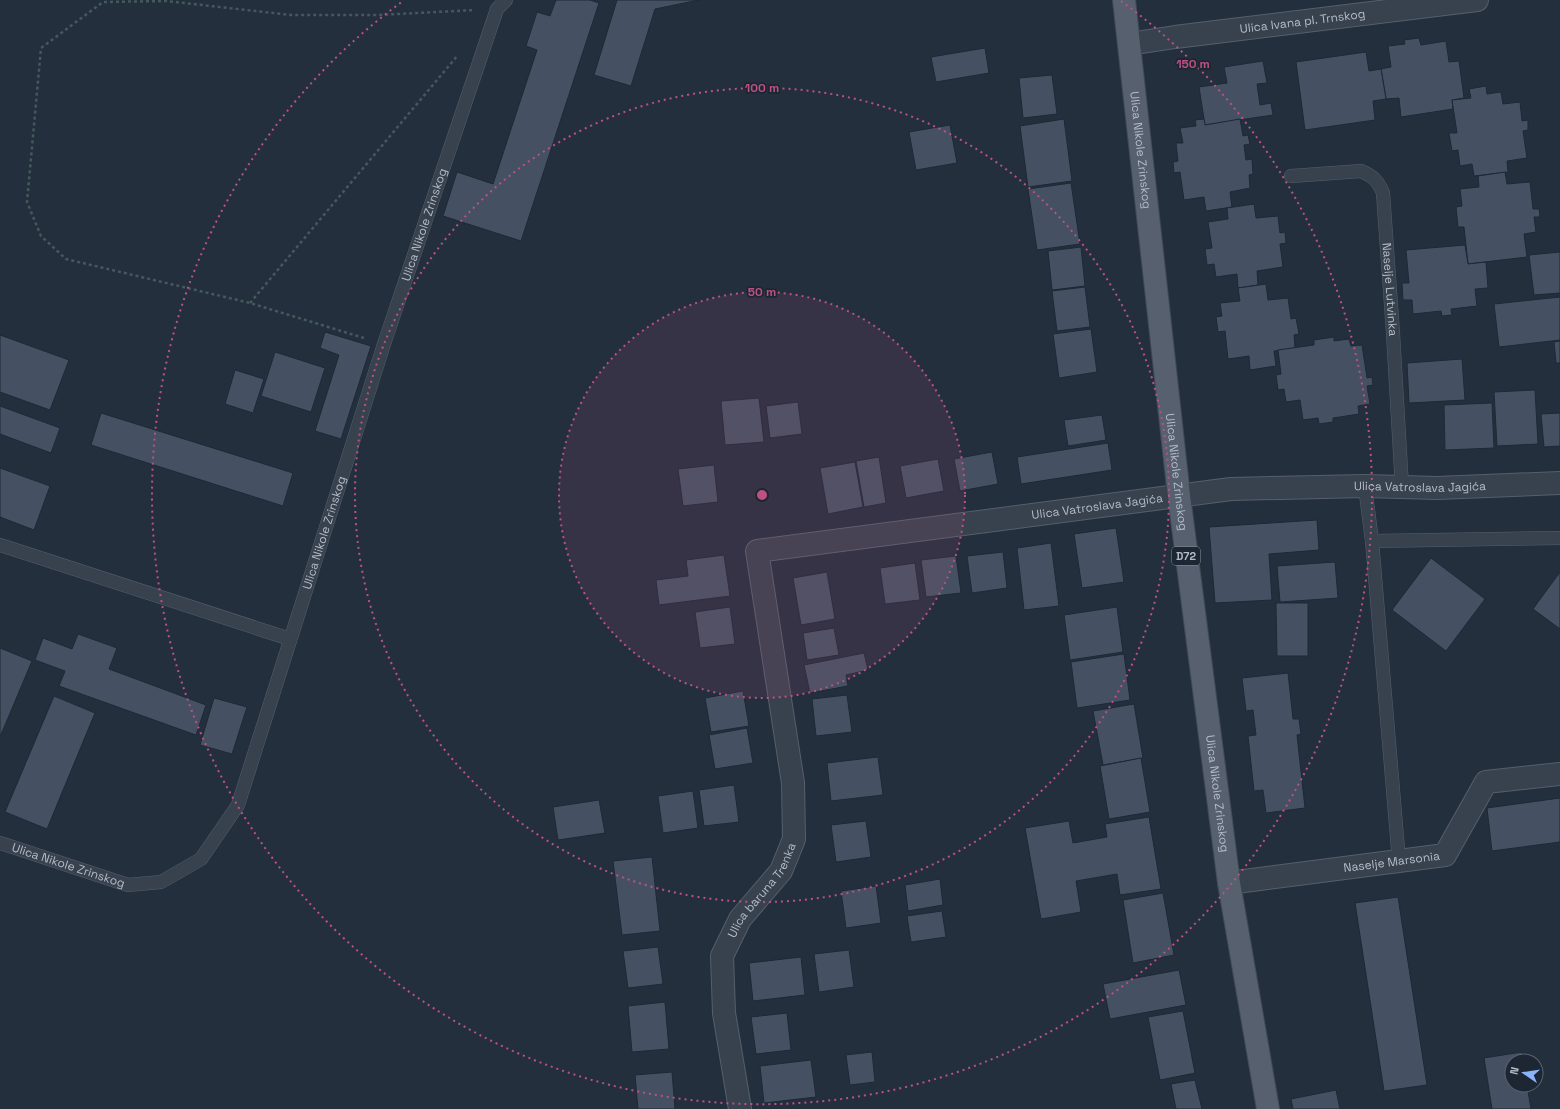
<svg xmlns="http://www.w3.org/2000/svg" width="1560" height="1109" font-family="'Space Grotesk',sans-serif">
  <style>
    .building { fill: #455162; stroke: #1f2835 }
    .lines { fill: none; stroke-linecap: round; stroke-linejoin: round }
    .service-casing { stroke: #565f6c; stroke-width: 14 }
    .minor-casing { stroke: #565f6c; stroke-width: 24 }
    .primary-casing { stroke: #414a57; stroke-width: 24 }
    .path { stroke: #44595c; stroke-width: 2.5; stroke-dasharray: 3 3; stroke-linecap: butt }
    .service { stroke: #38414e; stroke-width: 13 }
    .minor { stroke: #38414e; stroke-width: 22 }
    .primary { stroke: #56606e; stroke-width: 22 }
    .ring { fill: none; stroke: #bd5182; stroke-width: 2; stroke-dasharray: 2 4 }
    .labels { text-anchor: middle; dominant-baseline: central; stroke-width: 3.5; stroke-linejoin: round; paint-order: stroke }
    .shield { fill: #1d2633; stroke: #878f9c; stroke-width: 1 }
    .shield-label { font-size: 11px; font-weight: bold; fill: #b4bcc9 }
    .street-label { font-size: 12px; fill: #b4bcc9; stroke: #1d2633 }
    .centre { fill: #bd5182; stroke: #1d2633; stroke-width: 2 }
    .ring-label { font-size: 12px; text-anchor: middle; font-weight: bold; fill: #bd5182; stroke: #1d2633; stroke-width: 3.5; stroke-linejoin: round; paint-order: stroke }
  </style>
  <rect width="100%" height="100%" fill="#242f3e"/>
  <g class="building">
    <path d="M556,0H590L599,3L521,241L443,216L457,172L493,184L537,50L526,46L537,12L550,16Z"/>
    <path d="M617,0H699L655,9L631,86L594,75Z"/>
    <path d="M1419,38L1421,45L1446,41L1449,62L1459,61L1464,98L1452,100L1453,109L1401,117L1399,98L1386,99L1381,69L1391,67L1388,46L1405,44L1404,40Z"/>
    <path d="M985,48L989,73L936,82L931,57Z"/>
    <path d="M1366,52L1369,71L1381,69L1386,99L1373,101L1375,120L1305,130L1296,62Z"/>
    <path d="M1263,61L1267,83L1257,84L1260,105L1271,103L1273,115L1205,125L1199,87L1227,83L1224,67Z"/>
    <path d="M1052,75L1057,114L1023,118L1019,78Z"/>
    <path d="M1486,86L1487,94L1501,92L1503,104L1520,102L1522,121L1528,120V130L1523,131L1527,158L1507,161L1508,172L1474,176L1472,164L1460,166L1458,150L1452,151L1449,133H1457L1452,100L1471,98L1469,89Z"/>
    <path d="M1064,119L1072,181L1028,187L1020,126Z"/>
    <path d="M1204,119L1205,125L1240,119L1243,136L1248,135L1250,144L1244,145L1246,160L1252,159L1253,174L1249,175L1250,188L1230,192L1232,207L1206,211L1204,197L1184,200L1180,172L1174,173L1173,162L1178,161L1176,143H1183L1180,128L1196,126L1195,120Z"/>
    <path d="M950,125L957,163L916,170L909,132Z"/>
    <path d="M1505,172L1507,184L1530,182L1533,209H1539L1540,217H1534L1536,232L1524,234L1527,257L1468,264L1464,227H1458L1456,207L1462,206L1460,189L1479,187L1478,176Z"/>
    <path d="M1071,183L1080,244L1037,250L1028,189Z"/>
    <path d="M1254,204L1256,218L1278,216L1280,233L1285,232L1286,243L1280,244L1283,267L1257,271L1258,285L1238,288L1237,274L1216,277L1214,264L1207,265L1205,249L1212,248L1208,222L1228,219L1227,208Z"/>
    <path d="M1465,245L1468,264L1486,262L1488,288L1475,289L1477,306L1451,309L1452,315L1442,316L1441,311L1413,314L1412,300H1403L1402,283H1409L1406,250Z"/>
    <path d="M1081,247L1085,286L1052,290L1048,251Z"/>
    <path d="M1560,252V293L1534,295L1529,255Z"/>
    <path d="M1266,284L1268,300L1288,298L1291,319L1296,318L1299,334L1294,335L1295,348L1274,351L1276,366L1250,370L1249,356L1228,359L1225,331L1218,332L1216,317L1222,316L1220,303L1240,301L1238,288Z"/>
    <path d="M1085,287L1090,327L1057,331L1052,291Z"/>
    <path d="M1560,297V340L1499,347L1494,304Z"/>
    <path d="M1091,329L1097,372L1059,378L1053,334Z"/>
    <path d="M325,332L371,346L341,439L315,431L339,355L320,348Z"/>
    <path d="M0,335L69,360L50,410L0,392Z"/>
    <path d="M1334,337V341L1349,339L1351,346L1362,345L1367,378L1372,377L1373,385L1367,386L1370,404L1358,406L1359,414L1333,418V422L1319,424L1318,418L1303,420L1300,400L1286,402L1284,389L1278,390L1276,375L1281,374L1278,350L1314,345V340Z"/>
    <path d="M1560,341V363H1556L1554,342Z"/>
    <path d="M275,352L325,368L311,412L261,396Z"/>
    <path d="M1462,359L1465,400L1409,403L1407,363Z"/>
    <path d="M235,370L264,379L253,413L225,404Z"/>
    <path d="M1535,390L1538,444L1497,446L1494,392Z"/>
    <path d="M759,398L764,442L725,445L721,401Z"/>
    <path d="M798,402L802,434L770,438L766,406Z"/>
    <path d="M1492,403L1494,448L1445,450L1444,405Z"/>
    <path d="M0,406L60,428L51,453L0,434Z"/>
    <path d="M101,413L293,473L283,506L91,445Z"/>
    <path d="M1560,413V446L1544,447L1541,414Z"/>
    <path d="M1102,415L1106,440L1068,446L1064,420Z"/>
    <path d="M1108,443L1112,470L1021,484L1017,457Z"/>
    <path d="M992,452L998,484L960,491L954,459Z"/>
    <path d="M879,457L886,503L864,507L856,461Z"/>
    <path d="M938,459L944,491L906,498L900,466Z"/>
    <path d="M855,462L863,507L828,514L820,468Z"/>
    <path d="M714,465L718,502L683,506L678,469Z"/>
    <path d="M0,468L50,486L34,530L0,517Z"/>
    <path d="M1317,520L1319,550L1269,554L1272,600L1215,603L1209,527Z"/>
    <path d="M1116,528L1124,582L1082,588L1074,534Z"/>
    <path d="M1051,543L1059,606L1024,610L1017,548Z"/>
    <path d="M1003,552L1007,588L972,593L967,556Z"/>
    <path d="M724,555L730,596L659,605L656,580L688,576L686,560Z"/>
    <path d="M956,556L961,593L926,597L921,560Z"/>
    <path d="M1431,558L1485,599L1446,651L1392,610Z"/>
    <path d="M1335,562L1338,598L1280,602L1277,566Z"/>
    <path d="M915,563L920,600L885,604L880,568Z"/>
    <path d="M827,572L835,619L801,625L793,578Z"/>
    <path d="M1560,572V629L1533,609Z"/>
    <path d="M1276,603H1308V656H1277Z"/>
    <path d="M730,607L735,644L700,648L695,612Z"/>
    <path d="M1117,607L1123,652L1070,660L1064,615Z"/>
    <path d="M834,628L839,655L807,660L803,633Z"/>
    <path d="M78,634L117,648L109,669L206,705L196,735L59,686L65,671L35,660L43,638L72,649Z"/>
    <path d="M0,648L32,661L0,737Z"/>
    <path d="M864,653L868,670L846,675L848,686L810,693L804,665Z"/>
    <path d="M1124,654L1130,700L1077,708L1071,662Z"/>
    <path d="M1288,673L1293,719H1299L1301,734L1297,735L1305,808L1266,813L1263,790L1254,791L1248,736L1256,735L1253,710L1246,711L1242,678Z"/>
    <path d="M743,691L749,726L711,732L705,698Z"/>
    <path d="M847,695L852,732L816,736L812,699Z"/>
    <path d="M54,696L95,713L47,829L5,812Z"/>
    <path d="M214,698L247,707L232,754L200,745Z"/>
    <path d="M1134,704L1143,758L1103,765L1093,711Z"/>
    <path d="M747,728L753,763L715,769L709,735Z"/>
    <path d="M878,757L883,795L831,801L827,763Z"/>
    <path d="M1141,758L1150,812L1109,819L1100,766Z"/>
    <path d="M734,785L739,822L704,826L699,790Z"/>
    <path d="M693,791L698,828L663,833L658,796Z"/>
    <path d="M1560,798V842L1492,851L1487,808Z"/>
    <path d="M599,800L605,833L558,840L553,807Z"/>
    <path d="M1149,817L1161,889L1120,895L1117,874L1076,881L1081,912L1041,919L1025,828L1069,821L1073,843L1107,837L1105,824Z"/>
    <path d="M866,821L871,857L836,862L831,825Z"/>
    <path d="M652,857L660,931L622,935L613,861Z"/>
    <path d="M940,879L943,905L908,911L905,885Z"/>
    <path d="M876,886L881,923L846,928L841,891Z"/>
    <path d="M1163,893L1174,955L1133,963L1123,900Z"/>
    <path d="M1398,897L1427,1085L1384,1091L1355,903Z"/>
    <path d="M942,911L946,937L911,942L907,916Z"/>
    <path d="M658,947L663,984L628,988L623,951Z"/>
    <path d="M849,950L854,987L819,992L814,954Z"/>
    <path d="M801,957L805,995L753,1001L749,963Z"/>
    <path d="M1179,970L1186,1005L1110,1019L1103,984Z"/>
    <path d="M665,1002L669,1049L632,1052L628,1006Z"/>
    <path d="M1183,1011L1195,1073L1160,1080L1148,1017Z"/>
    <path d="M787,1013L791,1050L756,1054L751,1017Z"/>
    <path d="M872,1052L875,1082L850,1085L846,1055Z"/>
    <path d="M1522,1052L1523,1061H1512V1085H1527L1531,1109H1492L1484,1058Z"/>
    <path d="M811,1060L816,1097L764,1103L760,1066Z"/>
    <path d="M672,1072L675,1109H638L635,1075Z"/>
    <path d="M1195,1080L1202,1109H1176L1171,1084Z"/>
    <path d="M1336,1090L1340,1109H1293L1291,1099Z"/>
  </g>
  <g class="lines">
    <g class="service-casing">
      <g id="service">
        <path id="s1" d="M1291,176L1361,171C1373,176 1378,181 1383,193L1393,333L1402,487"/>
        <path d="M1365,486L1372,541L1399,861"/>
        <path d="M1372,541L1560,538"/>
        <path d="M0,545L290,639"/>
        <path id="s2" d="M0,843L128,885L161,882L201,859L238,805L384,344L497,9L506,0"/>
      </g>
    </g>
    <g class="minor-casing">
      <g id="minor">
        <path id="s3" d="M1129,44L1175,37L1477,0"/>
        <path id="s4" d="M1229,883L1445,855L1486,782L1560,774"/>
        <path id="s5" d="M740,1109L724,1013L722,956L740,919L781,871L794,839L793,783L757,551L1231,489L1365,486L1437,488L1560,483"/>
      </g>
    </g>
    <g class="primary-casing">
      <g id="primary">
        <path id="s6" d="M1124,0L1179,496L1229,883L1268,1109"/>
      </g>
    </g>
    <g class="path">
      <path d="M250,303L458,55"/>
      <path d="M364,338L250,303L66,259L41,236L27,202L41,48L103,2L166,1L291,15H379L475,10"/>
    </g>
    <use href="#service" class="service"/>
    <use href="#minor" class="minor"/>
    <use href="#primary" class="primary"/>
  </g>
  <circle cx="762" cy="495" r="203" fill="#bd5182" fill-opacity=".12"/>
  <g class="ring">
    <circle cx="762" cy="495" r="203"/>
    <circle cx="762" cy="495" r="407"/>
    <path d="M1121 1A610 610 0 1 1 403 1"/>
  </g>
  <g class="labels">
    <rect class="shield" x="1172" y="547" width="28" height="18" rx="3"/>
    <g class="shield-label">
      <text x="1186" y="556">D72</text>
    </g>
    <g class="street-label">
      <text stroke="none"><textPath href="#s3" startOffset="175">Ulica Ivana pl. Trnskog</textPath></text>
      <text stroke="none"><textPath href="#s6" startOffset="151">Ulica Nikole Zrinskog</textPath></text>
      <text stroke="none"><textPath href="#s2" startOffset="889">Ulica Nikole Zrinskog</textPath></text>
      <text stroke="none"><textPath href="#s1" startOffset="199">Naselje Lutvinka</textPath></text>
      <text stroke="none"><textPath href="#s6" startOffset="475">Ulica Nikole Zrinskog</textPath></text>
      <text stroke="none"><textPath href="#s5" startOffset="1251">Ulica Vatroslava Jagića</textPath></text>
      <text stroke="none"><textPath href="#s5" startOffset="927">Ulica Vatroslava Jagića</textPath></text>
      <text stroke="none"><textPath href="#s2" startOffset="565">Ulica Nikole Zrinskog</textPath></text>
      <text stroke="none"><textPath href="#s6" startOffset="799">Ulica Nikole Zrinskog</textPath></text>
      <text stroke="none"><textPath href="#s4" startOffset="164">Naselje Marsonia</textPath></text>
      <text stroke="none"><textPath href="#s2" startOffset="72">Ulica Nikole Zrinskog</textPath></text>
      <text stroke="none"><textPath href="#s5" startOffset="232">Ulica baruna Trenka</textPath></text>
    </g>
  </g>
  <circle cx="762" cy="495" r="6" class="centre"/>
  <g class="ring-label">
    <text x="1193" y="68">150 m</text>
    <text x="762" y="92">100 m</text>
    <text x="762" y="296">50 m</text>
  </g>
  <g transform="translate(1524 1073) rotate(283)"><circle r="19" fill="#1d2633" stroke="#59626f"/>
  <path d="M0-3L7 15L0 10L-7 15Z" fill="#8ab4f8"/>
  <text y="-6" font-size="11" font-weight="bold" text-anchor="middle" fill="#b4bcc9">N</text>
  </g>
</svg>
